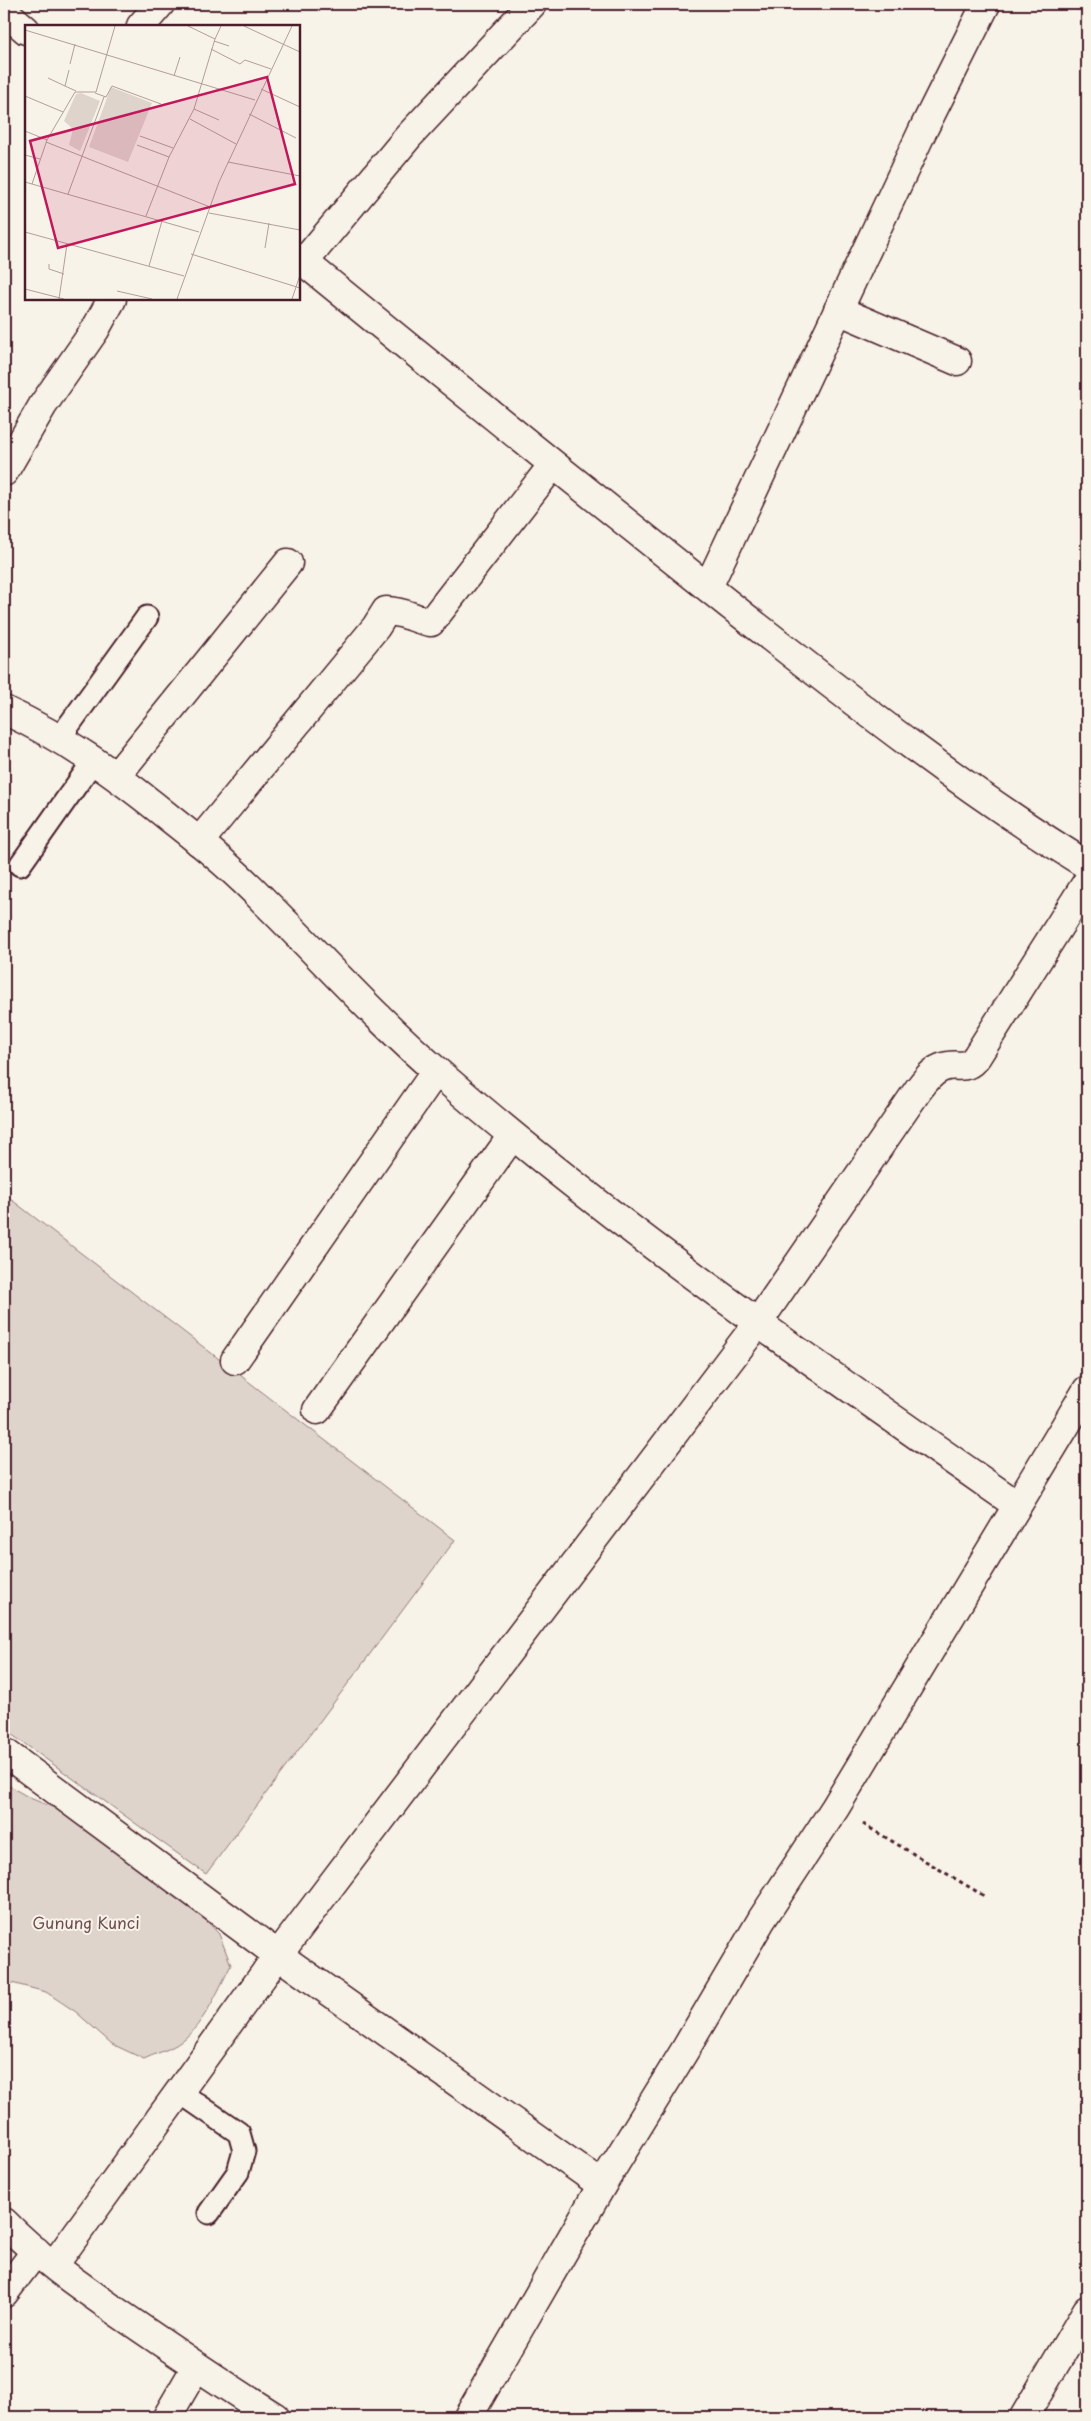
<svg xmlns="http://www.w3.org/2000/svg" width="1091" height="2421" font-family="'Playpen Sans',sans-serif">
  <style>
    .green { fill: #ded4cc; stroke: #947a7c }
    .lines { fill: none; stroke-linecap: round; stroke-linejoin: round }
    .lane-casing { stroke: #4a1f2b; stroke-width: 25 }
    .street-casing { stroke: #4a1f2b; stroke-width: 31 }
    .path { stroke: #4a1f2b; stroke-width: 3; stroke-dasharray: 4 4; stroke-linecap: butt }
    .lane { stroke: #f7f3e8; stroke-width: 21 }
    .street { stroke: #f7f3e8; stroke-width: 28 }
    .labels { text-anchor: middle; dominant-baseline: central; stroke-width: 4; stroke-linejoin: round; paint-order: stroke }
    .park-label { font-size: 16px; fill: #6f4c53; stroke: #f7f3e8 }
    .inset-road { fill: none; stroke: #b29e9c; stroke-width: 1 }
    .view { fill: #c2185b; fill-opacity: 0.15; stroke: #c2185b; stroke-width: 2.5 }
    .inset-edge { fill: none; stroke: #4a1f2b; stroke-width: 2.5 }
  </style>
  <rect width="100%" height="100%" fill="#f7f3e8"/>
  <filter id="ink" filterUnits="userSpaceOnUse"><feTurbulence type="fractalNoise" baseFrequency=".02" numOctaves="2"/><feDisplacementMap in="SourceGraphic" scale="10" xChannelSelector="R" yChannelSelector="G"/><feConvolveMatrix kernelMatrix="1 2 1 2 8 2 1 2 1" color-interpolation-filters="sRGB"/></filter>
  <g filter="url(#ink)">
    <g class="green">
      <path d="M4,1194L455,1540L206,1874L4,1729Z"/>
      <path d="M4,1783L30,1798L91,1823L184,1897L219,1934L231,1965C217,1992 203,2028 176,2045C166,2051 154,2054 144,2059L112,2044L76,2012L46,1992L4,1981Z"/>
    </g>
    <g class="lines">
      <g class="lane-casing">
        <g id="lane">
          <path d="M59,739L147,617"/>
          <path d="M20,865L94,760"/>
          <path d="M178,2091L239,2133L244,2151L238,2172L209,2213"/>
        </g>
      </g>
      <g class="street-casing">
        <g id="street">
          <path d="M4,11L26,30"/>
          <path d="M141,26L160,4"/>
          <path d="M299,258C442,375 586,491 731,606C847,697 962,788 1087,865"/>
          <path d="M304,262L408,137L532,4"/>
          <path d="M838,310L957,361"/>
          <path d="M4,472L43,405L95,330L112,299"/>
          <path d="M708,587L923,130L986,4"/>
          <path d="M4,710C67,739 118,776 172,820C204,845 236,872 264,901C323,959 377,1020 440,1074C622,1232 820,1368 1017,1505"/>
          <path d="M117,775L288,563"/>
          <path d="M199,842L376,627L386,611C405,611 415,620 431,622L552,466"/>
          <path d="M235,1360L436,1071"/>
          <path d="M317,1410L512,1136"/>
          <path d="M4,1752L278,1955L602,2185"/>
          <path d="M4,2222C38,2257 80,2286 120,2314C171,2349 222,2384 275,2417"/>
          <path d="M54,2265L278,1955L757,1324L918,1090C924,1082 931,1072 941,1068C957,1061 965,1073 977,1056L1087,882"/>
          <path d="M4,2293L36,2251"/>
          <path d="M167,2417L196,2367"/>
          <path d="M468,2417L602,2185L685,2050L762,1919L835,1808L1087,1390"/>
          <path d="M1024,2417L1087,2310"/>
        </g>
      </g>
      <path class="path" d="M863,1824L986,1897"/>
      <use href="#lane" class="lane"/>
      <use href="#street" class="street"/>
    </g>
  </g>
  <g class="labels">
    <g class="park-label">
      <text x="86" y="1922">Gunung Kunci</text>
    </g>
  </g>
  <g transform="translate(25 25)">
    <rect width="275" height="275" fill="#f7f3e8"/>
    <path d="M86,62L127,78L103,137L64,122ZM56,68L75,76L55,126L44,120L48,104L39,96L51,69Z" fill="#ded4cc"/>
    <path class="inset-road" d="M163,1L190,14L196,1M219,1L275,27M0,5L230,75M189,16L204,21M186,24L215,39L220,35L246,44M45,39L50,19M44,45L40,61L51,66M149,51L155,32M23,53L40,61M236,64L275,82M70,68L81,72L87,61L136,79M0,71L38,87M169,84L194,95M224,89L271,113M165,94L211,119M0,106L22,115M115,111L148,123M21,117L185,182M112,120L144,132M0,130L15,134M203,137L275,151M0,157L174,207M7,159L22,115L50,67H71L90,1M43,169L79,72M184,188L275,205M121,191L144,132L169,84L190,14M0,207L159,251M240,223L244,198M166,229L275,263M24,239V244L39,249M124,241L137,196M0,264L39,274M92,266L127,274M34,274L42,219M152,274L194,157L267,1M267,274L275,250"/>
    <path class="view" d="M242,52L270,159L33,223L5,116Z"/>
    <rect width="275" height="275" class="inset-edge"/>
  </g>
  <rect width="1091" height="2421" fill="none" stroke="#f7f3e8" stroke-width="20"/>
  <rect x="10" y="10" width="1071" height="2401" fill="none" stroke="#4a1f2b" stroke-width="2" filter="url(#ink)"/>
</svg>
